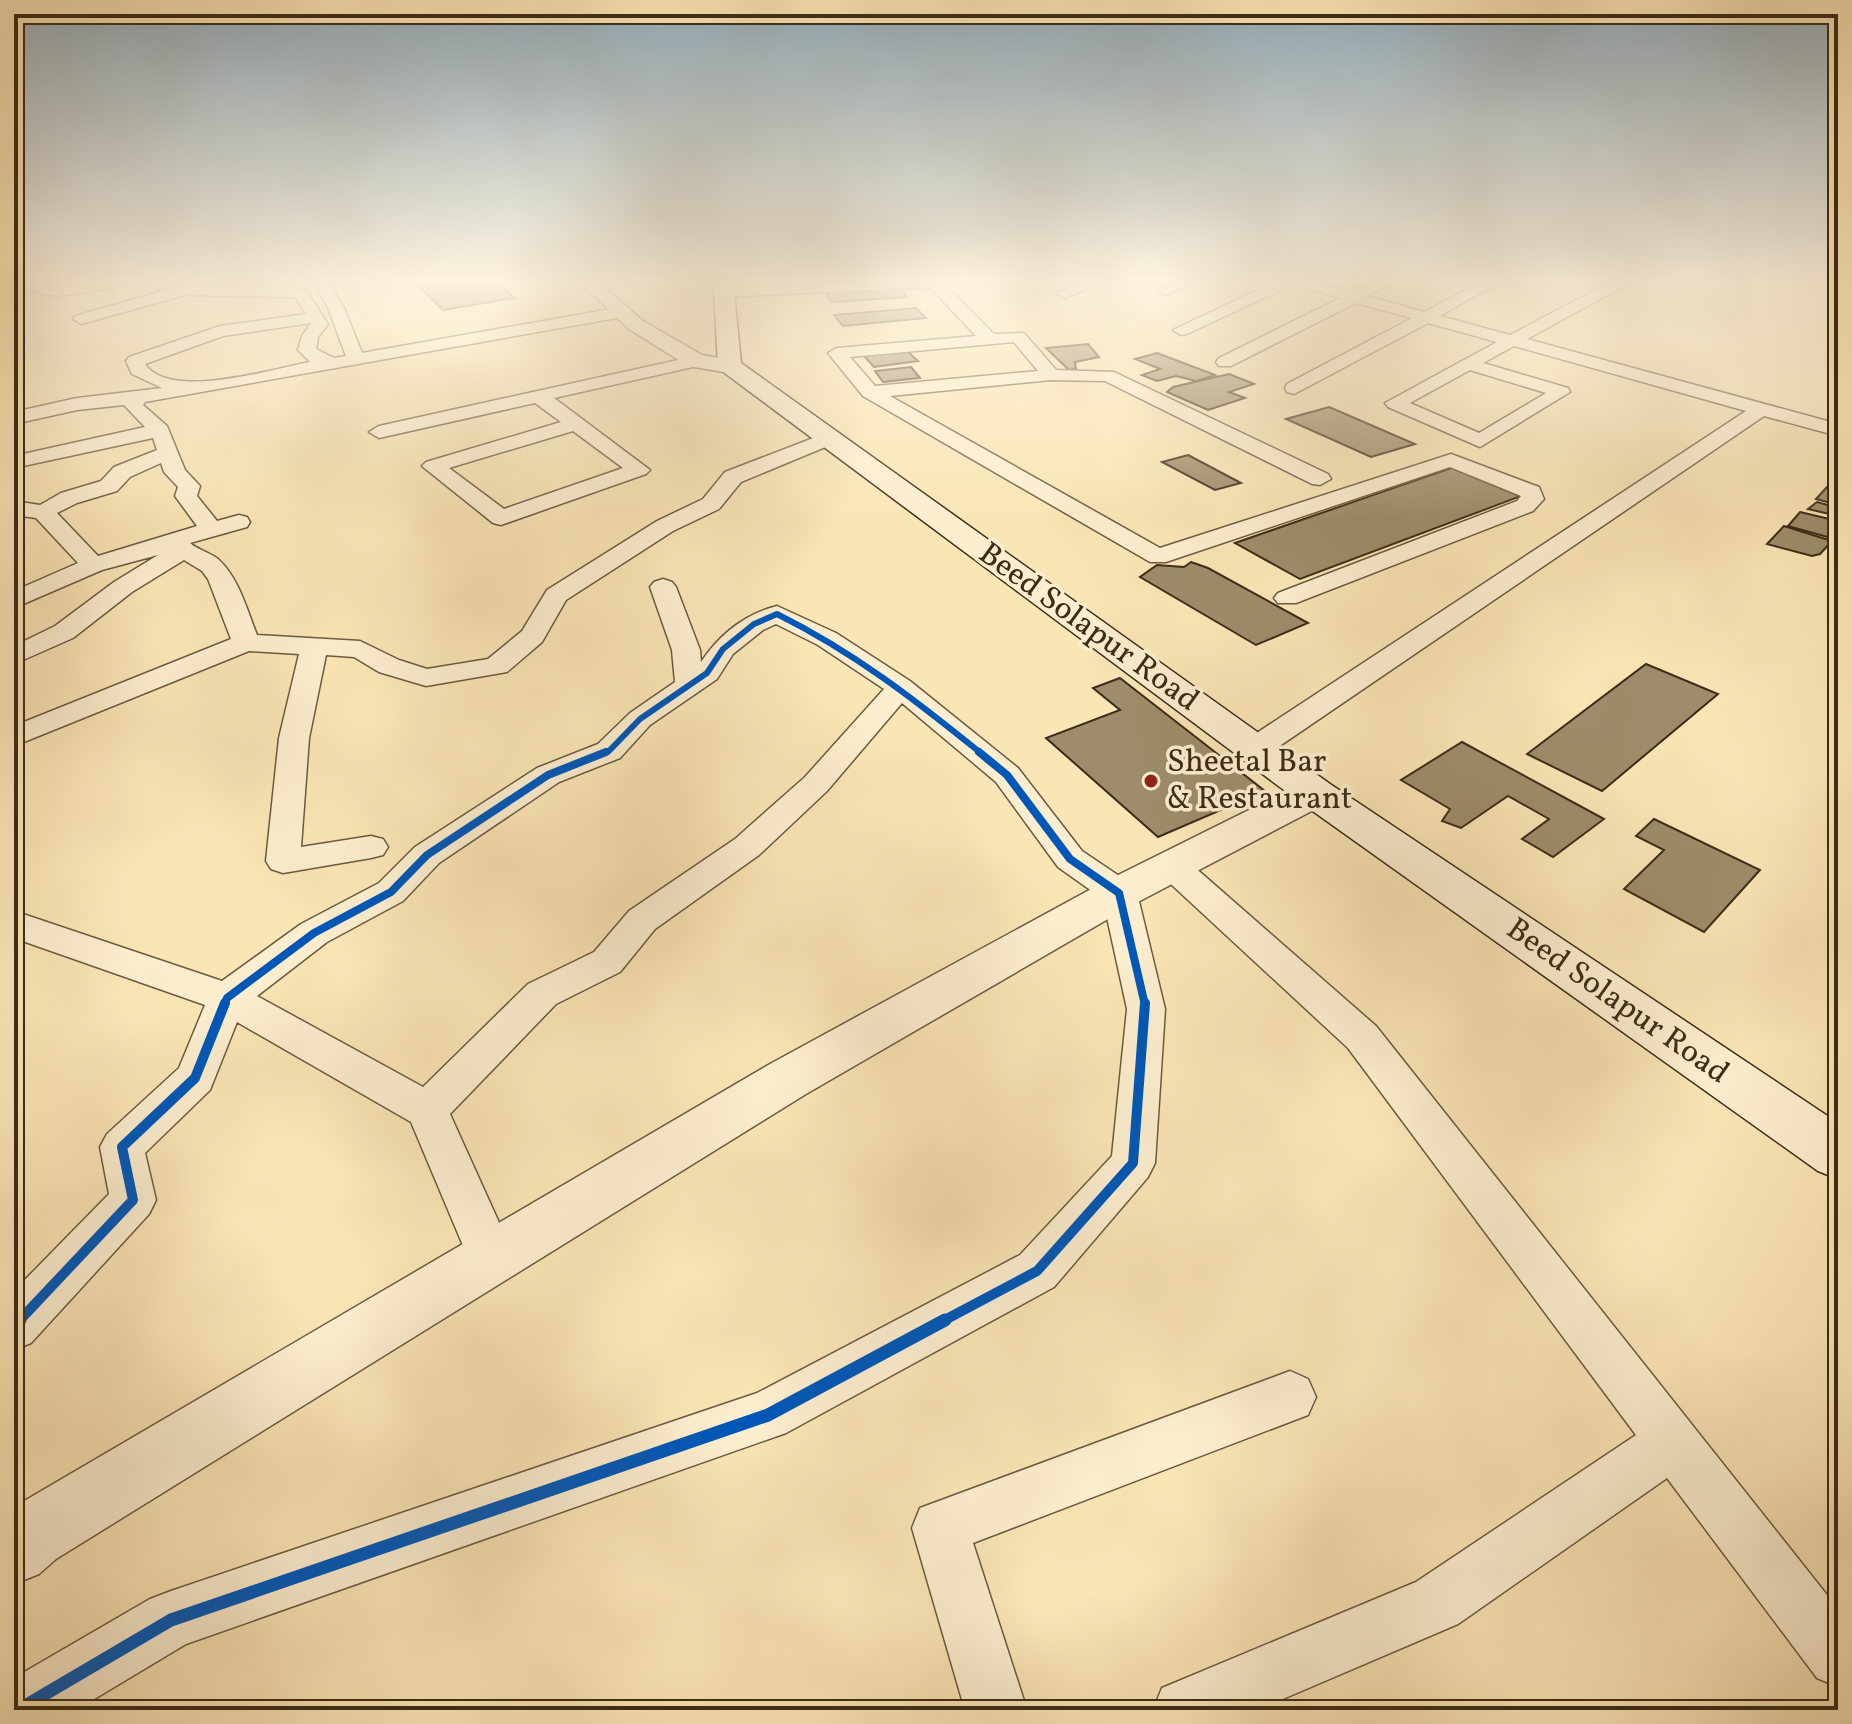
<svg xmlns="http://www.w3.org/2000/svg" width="1852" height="1724" font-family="Vollkorn,serif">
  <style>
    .building { fill: #9e8c6a; stroke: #3b2c18; stroke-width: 2 }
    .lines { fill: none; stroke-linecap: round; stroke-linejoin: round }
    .minor-casing { stroke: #6b5a3f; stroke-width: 3 }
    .tertiary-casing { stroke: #6b5a3f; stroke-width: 3 }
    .secondary-casing { stroke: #3b2c18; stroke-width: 3 }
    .minor { fill: #fceecf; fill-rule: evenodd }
    .tertiary { fill: #fceecf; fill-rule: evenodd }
    .secondary { fill: #fceecf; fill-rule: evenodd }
    .cycleway-far3-casing { stroke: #fceecf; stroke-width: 10 }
    .cycleway-far2-casing { stroke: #fceecf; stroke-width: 13 }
    .cycleway-far1-casing { stroke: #fceecf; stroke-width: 15 }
    .cycleway-casing { stroke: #fceecf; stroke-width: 18 }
    .cycleway-far3 { stroke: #0057b8; stroke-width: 6 }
    .cycleway-far2 { stroke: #0057b8; stroke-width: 8 }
    .cycleway-far1 { stroke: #0057b8; stroke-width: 10 }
    .cycleway { stroke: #0057b8; stroke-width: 13 }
    .poi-dot { fill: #8f2418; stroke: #fceecf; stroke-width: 3 }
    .labels { text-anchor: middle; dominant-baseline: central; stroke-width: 7; stroke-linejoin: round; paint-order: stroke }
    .street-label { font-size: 32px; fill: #3b2c18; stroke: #fceecf }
    .poi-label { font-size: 32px; fill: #3b2c18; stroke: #fceecf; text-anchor: start }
  </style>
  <rect width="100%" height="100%" fill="#fae5b5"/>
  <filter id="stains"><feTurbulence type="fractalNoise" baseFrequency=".0025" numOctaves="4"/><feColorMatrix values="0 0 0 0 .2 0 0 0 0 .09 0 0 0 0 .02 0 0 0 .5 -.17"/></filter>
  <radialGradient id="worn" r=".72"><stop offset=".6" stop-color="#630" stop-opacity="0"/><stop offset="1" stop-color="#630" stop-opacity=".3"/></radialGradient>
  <g class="building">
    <path d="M448,278H491L515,298L443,310L415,283Z"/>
    <path d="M900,287L907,297L831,302L826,292Z"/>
    <path d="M916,308L926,318L843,326L834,315Z"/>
    <path d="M1088,344L1099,357L1075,362L1076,369L1069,370L1046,348Z"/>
    <path d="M906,350L918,361L874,367L863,355Z"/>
    <path d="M1157,353L1215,375L1196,381L1176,376L1157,381L1142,375L1160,369L1135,359Z"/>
    <path d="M911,367L920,378L883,382L875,371Z"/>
    <path d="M1229,374L1254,384L1229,392L1245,398L1208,410L1167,392L1173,387Z"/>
    <path d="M1329,407L1415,444L1371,457L1286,419Z"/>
    <path d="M1188,455L1241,483L1215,490L1162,462Z"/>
    <path d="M1454,467L1521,496L1300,579L1235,543Z"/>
    <path d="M1827,487L1838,490V505L1816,499Z"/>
    <path d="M1817,502L1838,508V516L1808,509Z"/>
    <path d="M1800,512L1838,521V540L1788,526Z"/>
    <path d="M1784,526L1832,541L1820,554L1812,556L1767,544Z"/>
    <path d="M1191,562L1208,568L1308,623L1256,645L1140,577L1157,565L1184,567Z"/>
    <path d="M1646,664L1718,694L1602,791L1527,754Z"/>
    <path d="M1120,678L1265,791L1158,837L1046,738L1120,710L1093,688Z"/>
    <path d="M1462,742L1604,819L1553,857L1522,839L1549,819L1508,796L1461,828L1442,821L1450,809L1401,780Z"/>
    <path d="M1654,819L1760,870L1704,932L1624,889L1664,850L1636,836Z"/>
  </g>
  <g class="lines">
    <g class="minor-casing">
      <g id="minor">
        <path d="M15,278C32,277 45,287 63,287C92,287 145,264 169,284L161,289C153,287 144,284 136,285C96,285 49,313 15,278Z"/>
        <path d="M312,278H326L344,308L362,353L622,307L630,312L622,317L145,402L143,405L167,426L185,470L200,486L197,496L217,521L239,515L247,517L250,522L247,527L190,543C198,550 209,552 218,559C239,578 247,610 257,635L360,641L399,660L427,669L488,659L522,631L547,590L657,521L703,499L725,472L821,435L828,433L838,439L835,443L741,482L719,509L673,531L566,600L542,642L507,672L426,686L379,672L354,657L326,655L309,738L301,847L371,836L383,839L388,847L383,855L371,858L283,873L271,869L266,861L279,738L299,654L249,651L14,746V726L231,639L208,579L202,571L184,560L132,592L73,638L14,664V646L55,626L114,582L158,555L102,570L14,608V591L78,563L36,518L14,515V501L40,505L61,493L101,481L114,467L157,450L153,438L14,468V456L145,427L124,405L77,410L14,424V412L77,398L162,388L132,374L126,361L129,357L220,326L306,314L296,298L290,297L185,295L81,324L73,319L75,316L184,285L291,287L307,292L328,324L318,337L316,349L334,358L346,356L328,308ZM311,323L302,336L298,350L310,362C271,369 170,401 145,364L223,336ZM161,463L164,472L178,487L175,496L197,526L98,556L57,513L77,503L117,491L130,477Z"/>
        <path d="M932,278L939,279L994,334L1024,333L1056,370L1114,372L1328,474L1331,479L1320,485L1312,484L1105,381L1051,380L890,396L1160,548L1451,454L1539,487L1544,499L1533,511L1296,603H1278L1274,598L1278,593L1517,501L1521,496L1450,467L1166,562H1150L863,396L828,353L837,348L976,336L930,287L724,297L716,292L724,287ZM1014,342L1038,371L875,386L850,357Z"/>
        <path d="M1033,278H1049L1042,282Z"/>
        <path d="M1092,278H1112L1069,296L1064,298L1056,293Z"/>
        <path d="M1184,278H1203L1170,293L1165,295L1157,290Z"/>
        <path d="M1275,278H1299L1353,292L1382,278H1400L1368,296L1424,312L1489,278H1506L1440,316L1510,335L1618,278H1628V284L1527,339L1838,424V436L1764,416L1265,756L1254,758L1243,756L1239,749L1243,742L1746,411L1514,346L1483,363L1568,388L1570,392L1480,447L1388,407L1385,403L1497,342L1428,323L1294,394L1287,392L1285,388L1287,384L1412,318L1356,303L1231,366H1219L1216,362L1219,358L1340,298L1287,283L1283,289L1187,334L1181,335L1173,330L1272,283ZM1470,370L1546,393L1479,433L1410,403Z"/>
        <path d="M696,356L702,357L705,361L702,365L554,398L650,470L646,474L501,525L493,523L422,466L426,462L561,422L535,403L379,438L369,432L379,426ZM573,431L623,468L504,509L449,468Z"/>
        <path d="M663,579L672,582L676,587L700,650L701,662C719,635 745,614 777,606L836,633L910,681L1018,768L1082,851L1131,884L1137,893L1165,1009L1155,1163L1148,1177L1054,1287L786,1433L186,1644L76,1710H14V1678L150,1599L171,1591L757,1393L1020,1255L1112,1156L1127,1009L1103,899L1058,867L996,782L902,703L827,791L759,855L655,929L620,972L556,1004L450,1114L515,1258L509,1274L492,1280L475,1274L411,1122L237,1022L210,1090L145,1153L156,1200L149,1214L31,1343L14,1350V1291L109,1194L100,1147L107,1134L179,1068L205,1005L14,938V911L222,981L301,924L379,883L415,847L537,768L598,744L630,713L675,682L672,650L650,587L654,582ZM776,624L818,645L884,689L805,777L735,839L629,911L594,952L528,984L423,1087L257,996L327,942L403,901L439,863L559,782L620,758L650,725L717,679L733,654L763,630Z"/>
        <path d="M1172,854L1184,858L1376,1026L1838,1609V1687L1817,1678L1667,1478L1458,1624L1257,1710H1153L1162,1688L1416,1582L1636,1435L1348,1048L1160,874L1155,866L1160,858Z"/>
        <path d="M1290,1371L1308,1379L1316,1397L1308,1415L973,1543L1027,1710H965L912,1528L920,1508Z"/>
      </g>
    </g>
    <g class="tertiary-casing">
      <g id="tertiary">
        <path d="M575,278H594L643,321L702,355L738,361L741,366L730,373L688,366L629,329Z"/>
        <path d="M1315,781L1329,784L1335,793L1329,802L1134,904L806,1094L56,1559L39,1574L14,1584V1507L770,1064L1104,882L1301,784Z"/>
      </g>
    </g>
    <g class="secondary-casing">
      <path id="secondary" d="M717,278H736L734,292L741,363L1330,784L1838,1123V1179L1818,1171L1300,802L722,371L718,366L714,292Z"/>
    </g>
    <use href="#minor" class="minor"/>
    <use href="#tertiary" class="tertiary"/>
    <use href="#secondary" class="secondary"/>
    <g class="cycleway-far3-casing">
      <path id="cycleway-far3" d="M601,754L609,751L640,719L707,673L723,649L754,624L777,614C855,653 914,699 982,754"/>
    </g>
    <g class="cycleway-far2-casing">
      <g id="cycleway-far2">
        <path d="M979,752L1007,775L1070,859L1119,893L1145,1005"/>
        <path d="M224,1005L227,998L314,933L391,892L427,855L548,775L606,752"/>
      </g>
    </g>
    <g class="cycleway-far1-casing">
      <g id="cycleway-far1">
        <path d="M18,1322L133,1200L122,1147L195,1078L225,1003"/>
        <path d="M941,1322L1037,1271L1133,1163L1145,1003"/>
      </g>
    </g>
    <g class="cycleway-casing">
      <g id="cycleway">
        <path d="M14,1326L20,1320"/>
        <path d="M18,1710L171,1620L768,1415L945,1320"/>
      </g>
    </g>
    <use href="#cycleway-far3" class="cycleway-far3"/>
    <use href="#cycleway-far2" class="cycleway-far2"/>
    <use href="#cycleway-far1" class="cycleway-far1"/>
    <use href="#cycleway" class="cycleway"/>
  </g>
  <linearGradient id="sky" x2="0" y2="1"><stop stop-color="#95aebe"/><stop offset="0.54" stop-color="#fdf3de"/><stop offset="1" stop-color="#fdf3de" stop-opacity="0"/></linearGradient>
  <rect width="1852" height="519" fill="url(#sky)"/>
  <circle class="poi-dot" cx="1151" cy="781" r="8"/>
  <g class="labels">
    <g class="street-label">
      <text transform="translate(1088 628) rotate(36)">Beed Solapur Road</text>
      <text transform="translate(1617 1002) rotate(35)">Beed Solapur Road</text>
    </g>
    <g class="poi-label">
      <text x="1167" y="763">Sheetal Bar<tspan x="1167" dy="37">&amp; Restaurant</tspan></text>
    </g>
  </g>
  <rect width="1852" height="1724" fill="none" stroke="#fae5b5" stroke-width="48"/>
  <rect x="16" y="16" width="1820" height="1692" fill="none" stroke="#3b2c18" stroke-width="4"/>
  <rect x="24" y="24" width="1804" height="1676" fill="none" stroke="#3b2c18" stroke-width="2"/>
  <rect width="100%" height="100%" filter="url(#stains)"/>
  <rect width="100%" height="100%" fill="url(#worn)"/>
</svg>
